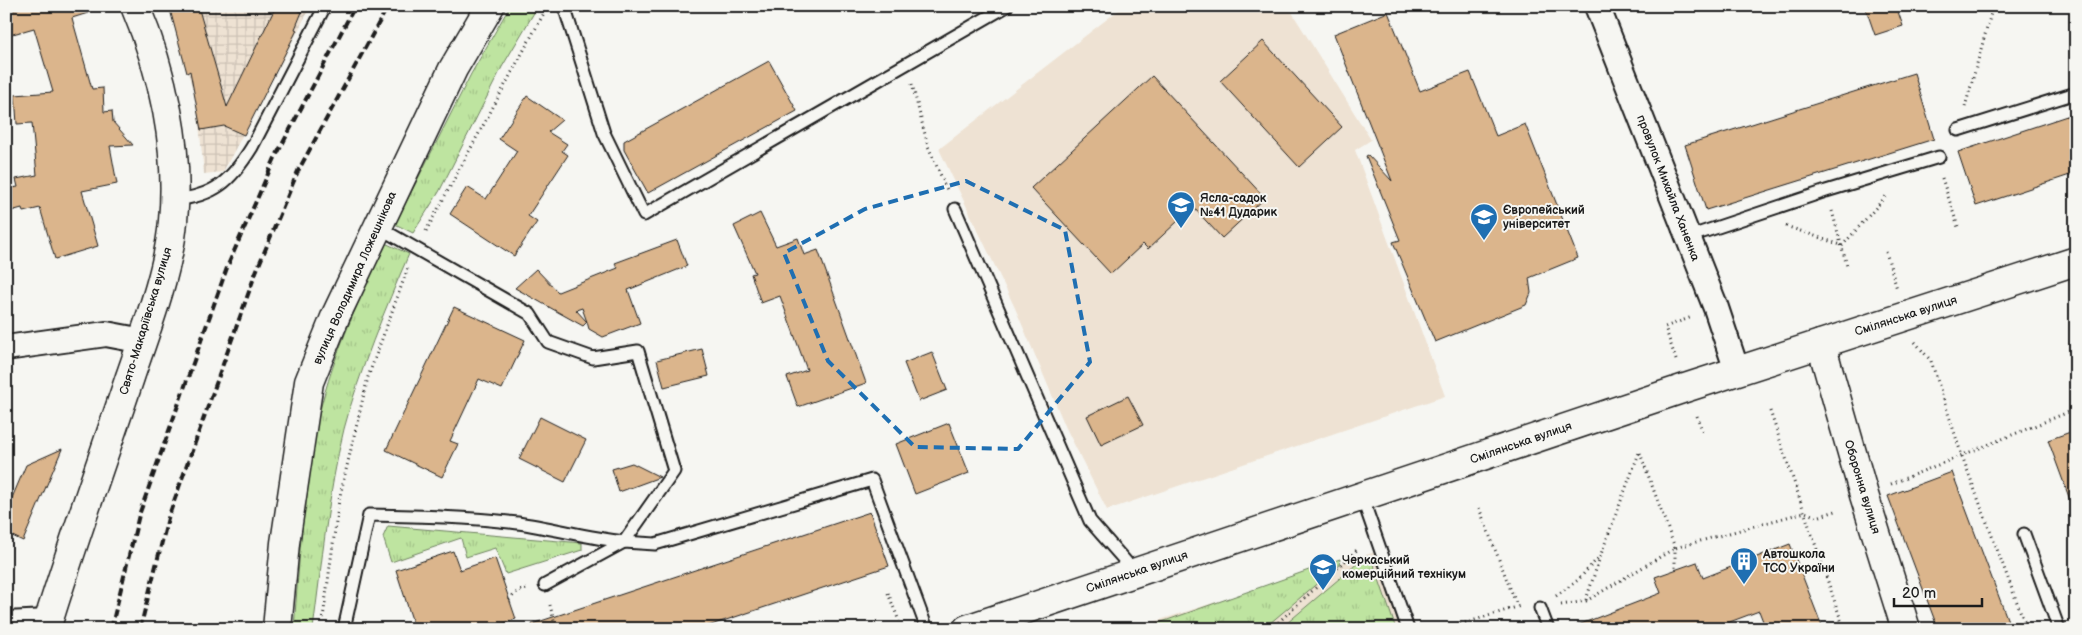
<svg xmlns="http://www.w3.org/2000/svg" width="2082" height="635" font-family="'Balsamiq Sans',sans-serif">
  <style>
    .built { fill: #eee2d3 }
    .industrial { fill: url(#industrial-grid) }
    .grass { fill: url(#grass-tufts); stroke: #6d805e }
    .building { fill: #dbb58c; stroke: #1c1c1c; fill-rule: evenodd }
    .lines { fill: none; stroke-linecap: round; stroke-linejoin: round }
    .lane-casing { stroke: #1c1c1c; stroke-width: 15 }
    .street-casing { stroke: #1c1c1c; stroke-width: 28 }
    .secondary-casing { stroke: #1c1c1c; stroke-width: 31 }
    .path { stroke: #1c1c1c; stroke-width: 3; stroke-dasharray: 1 4; stroke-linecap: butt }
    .lane { stroke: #f6f6f2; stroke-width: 11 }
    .street { stroke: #f6f6f2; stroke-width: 24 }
    .secondary { stroke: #f6f6f2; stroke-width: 28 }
    .rail { stroke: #1c1c1c; stroke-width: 4; stroke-dasharray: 8 4; stroke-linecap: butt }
    .marked { fill: none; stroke: #1f6fb2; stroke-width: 4; stroke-dasharray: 10 6; stroke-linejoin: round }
    .labels { text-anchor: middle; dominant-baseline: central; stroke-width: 4; stroke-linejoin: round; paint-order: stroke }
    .street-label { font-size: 12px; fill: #1c1c1c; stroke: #f6f6f2 }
    .poi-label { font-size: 12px; font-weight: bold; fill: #1c1c1c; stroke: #f6f6f2; text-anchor: start }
  </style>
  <defs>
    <pattern id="industrial-grid" width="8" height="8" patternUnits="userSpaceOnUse" patternTransform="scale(1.25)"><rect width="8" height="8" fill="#eee2d3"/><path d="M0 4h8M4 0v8" fill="none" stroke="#ccc1b5"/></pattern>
    <pattern id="grass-tufts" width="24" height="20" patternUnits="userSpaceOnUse" patternTransform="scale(1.25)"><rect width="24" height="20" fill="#bee4a0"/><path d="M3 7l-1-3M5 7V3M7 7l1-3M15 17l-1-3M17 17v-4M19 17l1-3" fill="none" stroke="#a3c389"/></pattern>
  </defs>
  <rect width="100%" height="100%" fill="#f6f6f2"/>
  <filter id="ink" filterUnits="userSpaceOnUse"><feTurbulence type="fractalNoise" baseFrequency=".02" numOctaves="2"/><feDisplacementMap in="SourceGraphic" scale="10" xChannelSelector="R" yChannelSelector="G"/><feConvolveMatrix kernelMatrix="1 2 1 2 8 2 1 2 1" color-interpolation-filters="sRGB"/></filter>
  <g filter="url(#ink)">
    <g class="built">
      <path d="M1124,6H1288L1371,140L1355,150L1445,396L1107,510L1066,428L1015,308L939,149Z"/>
      <path d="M1375,552L1410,629H1131Z"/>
    </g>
    <path class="industrial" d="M169,6H311L223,172L204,174L197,104Z"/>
    <g class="grass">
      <path d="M510,6H538L502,67L439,192L413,233L395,224L471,74Z"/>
      <path d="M385,243L409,254C385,309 359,372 344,429C328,494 322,562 313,629H294C299,562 303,494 316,428C329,364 358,302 385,243Z"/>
      <path d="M388,526L582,543V550L506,574L495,548L466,557L461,538L391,562L383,537Z"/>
      <path d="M1366,556L1372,559L1396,629H1280Z"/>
      <path d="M1340,559L1339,565L1263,629H1142Z"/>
    </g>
    <g class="building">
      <path d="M26,6H87L88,13L72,18L92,89L103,88L104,112L112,111L113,122L133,145L110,146L117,184L82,191L98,246L55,259L40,208L23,212L22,208L11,211L6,189L18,187L16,179L37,175L32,123L17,124L15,95L53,92L34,28L6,36V12Z"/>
      <path d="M169,6H198L227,107L276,6H288L302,12L295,29L297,30L244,135L224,126L201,130L190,71L187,73Z"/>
      <path d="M1865,6H1896L1903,26L1875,35Z"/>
      <path d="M1388,12L1420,91L1470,72L1496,136L1525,124L1578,258L1529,278L1531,293L1526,305L1435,342L1393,242L1400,240L1366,156L1368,155L1392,181L1334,34Z"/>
      <path d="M1263,41L1342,127L1299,167L1220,81Z"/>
      <path d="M769,61L797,111L648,193L624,150V141Z"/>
      <path d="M1914,73L1934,139L1706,210L1685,145Z"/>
      <path d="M1152,76L1265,198L1222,238L1193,207L1148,249L1143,244L1111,274L1031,188Z"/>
      <path d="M527,96L562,120L548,132L567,144L562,151L568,155L528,216L537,222L514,256L450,214L467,187L486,199L517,151L499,139Z"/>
      <path d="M2076,113V173L1976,206L1958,152Z"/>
      <path d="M760,213L776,246L798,238L804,255L818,250L866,383L798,407L787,377L807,370L780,296L761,303L751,274L755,273L734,226Z"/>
      <path d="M677,240L687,266L628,290L640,323L603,337L589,329L587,322L583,326L515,288L536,269L558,292L618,268L615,263ZM582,308L587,322L576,310Z"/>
      <path d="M454,307L525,340L502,389L479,379L450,441L458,444L442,477L386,450Z"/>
      <path d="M702,349L709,376L664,387L657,360Z"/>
      <path d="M932,352L947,390L919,401L904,363Z"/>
      <path d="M1128,396L1143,425L1101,445L1087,416Z"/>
      <path d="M540,417L586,440L565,482L519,459Z"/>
      <path d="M949,423L969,473L915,494L896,444Z"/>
      <path d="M2076,430V507L2073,508L2048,440Z"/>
      <path d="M62,449L23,541L6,533V512L26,465Z"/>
      <path d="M632,463L660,477L619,492L612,469Z"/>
      <path d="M1952,472L2011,629H1938L1888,496Z"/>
      <path d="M870,512L889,566L699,629H533L532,624Z"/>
      <path d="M1790,544L1823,629H1766L1759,611L1711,629H1573V627L1661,593L1655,577L1697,562L1703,578Z"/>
      <path d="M453,551L460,570L495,558L516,619L487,629H415L396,570Z"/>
    </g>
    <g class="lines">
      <g class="lane-casing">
        <g id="lane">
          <path d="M564,6L604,133L644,215L1007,6"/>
          <path d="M1958,130L2076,93"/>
          <path d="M174,200C215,196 231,181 252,147L325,6"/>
          <path d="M955,209L1090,521L1134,571"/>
          <path d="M1688,237L1826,191L1939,157"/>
          <path d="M1362,497L1408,629"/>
          <path d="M2024,534L2059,629"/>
          <path d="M545,585L624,542L655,544L872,480L927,629"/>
          <path d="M1540,608L1548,629"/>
          <path d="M344,629L369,515C419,516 468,517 518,523C553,528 588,538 624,542L674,471L638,351L593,358L548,342L530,314L378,227"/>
        </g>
      </g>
      <g class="street-casing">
        <g id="street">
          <path d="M1597,6L1716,308L1737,371"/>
          <path d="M6,348L106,334L143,341"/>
          <path d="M6,624L48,622"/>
        </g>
      </g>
      <g class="secondary-casing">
        <g id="secondary">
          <path d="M1821,344L1864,495L1906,629"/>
          <path d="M46,629C72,544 102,461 130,377C146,330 169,270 173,221C180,149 163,72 135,6"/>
          <path d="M277,629L285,543L309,382L336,315L453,69L490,6"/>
          <path d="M967,629L1685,388L2076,261"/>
        </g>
      </g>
      <g class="path">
        <path d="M912,84L928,146L948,192"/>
        <path d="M1965,107L1993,6"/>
        <path d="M1942,178L1958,227"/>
        <path d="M1832,211L1847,266"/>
        <path d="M1786,226L1841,245"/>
        <path d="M426,231L544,13"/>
        <path d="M1842,246L1888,194"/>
        <path d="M1886,252L1897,289"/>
        <path d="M1915,342L1931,361L1962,456L2027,629"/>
        <path d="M1676,360L1665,327L1692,317"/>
        <path d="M1770,411L1844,629"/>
        <path d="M1697,416L1703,433"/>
        <path d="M1640,453L1675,548V569"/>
        <path d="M1891,484L2076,409"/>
        <path d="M1479,508L1517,606"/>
        <path d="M888,593L899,621"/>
        <path d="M1556,596L1578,580L1599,557"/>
        <path d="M509,600L518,591L527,589"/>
        <path d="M1586,600L1601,554L1639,453"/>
        <path d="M550,605L556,629"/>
        <path d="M1561,605L1586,601L1675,548L1805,512L1817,517L1839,510"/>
        <path d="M323,618L339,500L368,377L408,268"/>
        <path d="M1271,629L1359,548"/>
        <path d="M1446,629L1520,606"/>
      </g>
      <use href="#lane" class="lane"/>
      <use href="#street" class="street"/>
      <use href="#secondary" class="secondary"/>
      <g class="rail">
        <path d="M111,629L139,515L228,265L275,158L355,6"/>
        <path d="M140,629L168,518L256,272L298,171L388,6"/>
      </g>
    </g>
  </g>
  <path class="marked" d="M966,181L1065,230L1090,362L1018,449L915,447L828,361L784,253L865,209Z"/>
  <defs>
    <g id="school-pin" transform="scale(1.4375)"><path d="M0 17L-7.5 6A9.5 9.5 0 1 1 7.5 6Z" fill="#1f6fb2" stroke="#f6f6f2"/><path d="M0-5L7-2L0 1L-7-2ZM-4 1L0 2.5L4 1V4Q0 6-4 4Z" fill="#fff"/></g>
    <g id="university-pin" transform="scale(1.4375)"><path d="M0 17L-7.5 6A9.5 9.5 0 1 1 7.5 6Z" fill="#1f6fb2" stroke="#f6f6f2"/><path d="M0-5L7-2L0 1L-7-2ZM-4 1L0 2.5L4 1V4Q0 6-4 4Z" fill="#fff"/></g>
    <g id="building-pin" transform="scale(1.4375)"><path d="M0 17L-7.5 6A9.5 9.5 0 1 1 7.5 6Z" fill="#1f6fb2" stroke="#f6f6f2"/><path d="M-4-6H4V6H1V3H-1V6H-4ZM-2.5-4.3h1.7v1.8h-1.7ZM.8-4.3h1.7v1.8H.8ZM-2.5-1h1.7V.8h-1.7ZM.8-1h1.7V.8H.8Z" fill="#fff"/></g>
  </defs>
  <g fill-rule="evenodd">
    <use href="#school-pin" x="1181" y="205"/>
    <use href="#university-pin" x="1484" y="217"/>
    <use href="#building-pin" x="1744" y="561"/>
    <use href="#university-pin" x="1323" y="567"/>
  </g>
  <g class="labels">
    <g class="street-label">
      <text transform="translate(1668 188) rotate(69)">провулок Михайла Ханенка</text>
      <text transform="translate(355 278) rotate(-66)">вулиця Володимира Ложешнікова</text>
      <text transform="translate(1906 316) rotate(-18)">Смілянська вулиця</text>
      <text transform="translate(146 321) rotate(-73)">Свято-Макаріївська вулиця</text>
      <text transform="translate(1521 443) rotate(-19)">Смілянська вулиця</text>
      <text transform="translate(1862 487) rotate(73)">Оборонна вулиця</text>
      <text transform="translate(1137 572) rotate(-19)">Смілянська вулиця</text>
    </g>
    <g class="poi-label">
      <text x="1200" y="198">Ясла-садок<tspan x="1200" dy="14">№41 Дударик</tspan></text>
      <text x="1503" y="210">Європейський<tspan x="1503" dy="14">університет</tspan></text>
      <text x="1763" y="554">Автошкола<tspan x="1763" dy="14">ТСО України</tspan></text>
      <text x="1342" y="560">Черкаський<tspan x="1342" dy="14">комерційний технікум</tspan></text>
    </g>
  </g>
  <rect width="2082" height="635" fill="none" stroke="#f6f6f2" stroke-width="25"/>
  <rect x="12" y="12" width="2057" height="610" fill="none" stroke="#1c1c1c" stroke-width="2" filter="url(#ink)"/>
  <path d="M1894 598v8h88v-8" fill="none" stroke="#1c1c1c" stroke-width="2.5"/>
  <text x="1902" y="598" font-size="15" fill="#1c1c1c" stroke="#f6f6f2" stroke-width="4" paint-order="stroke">20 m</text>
</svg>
